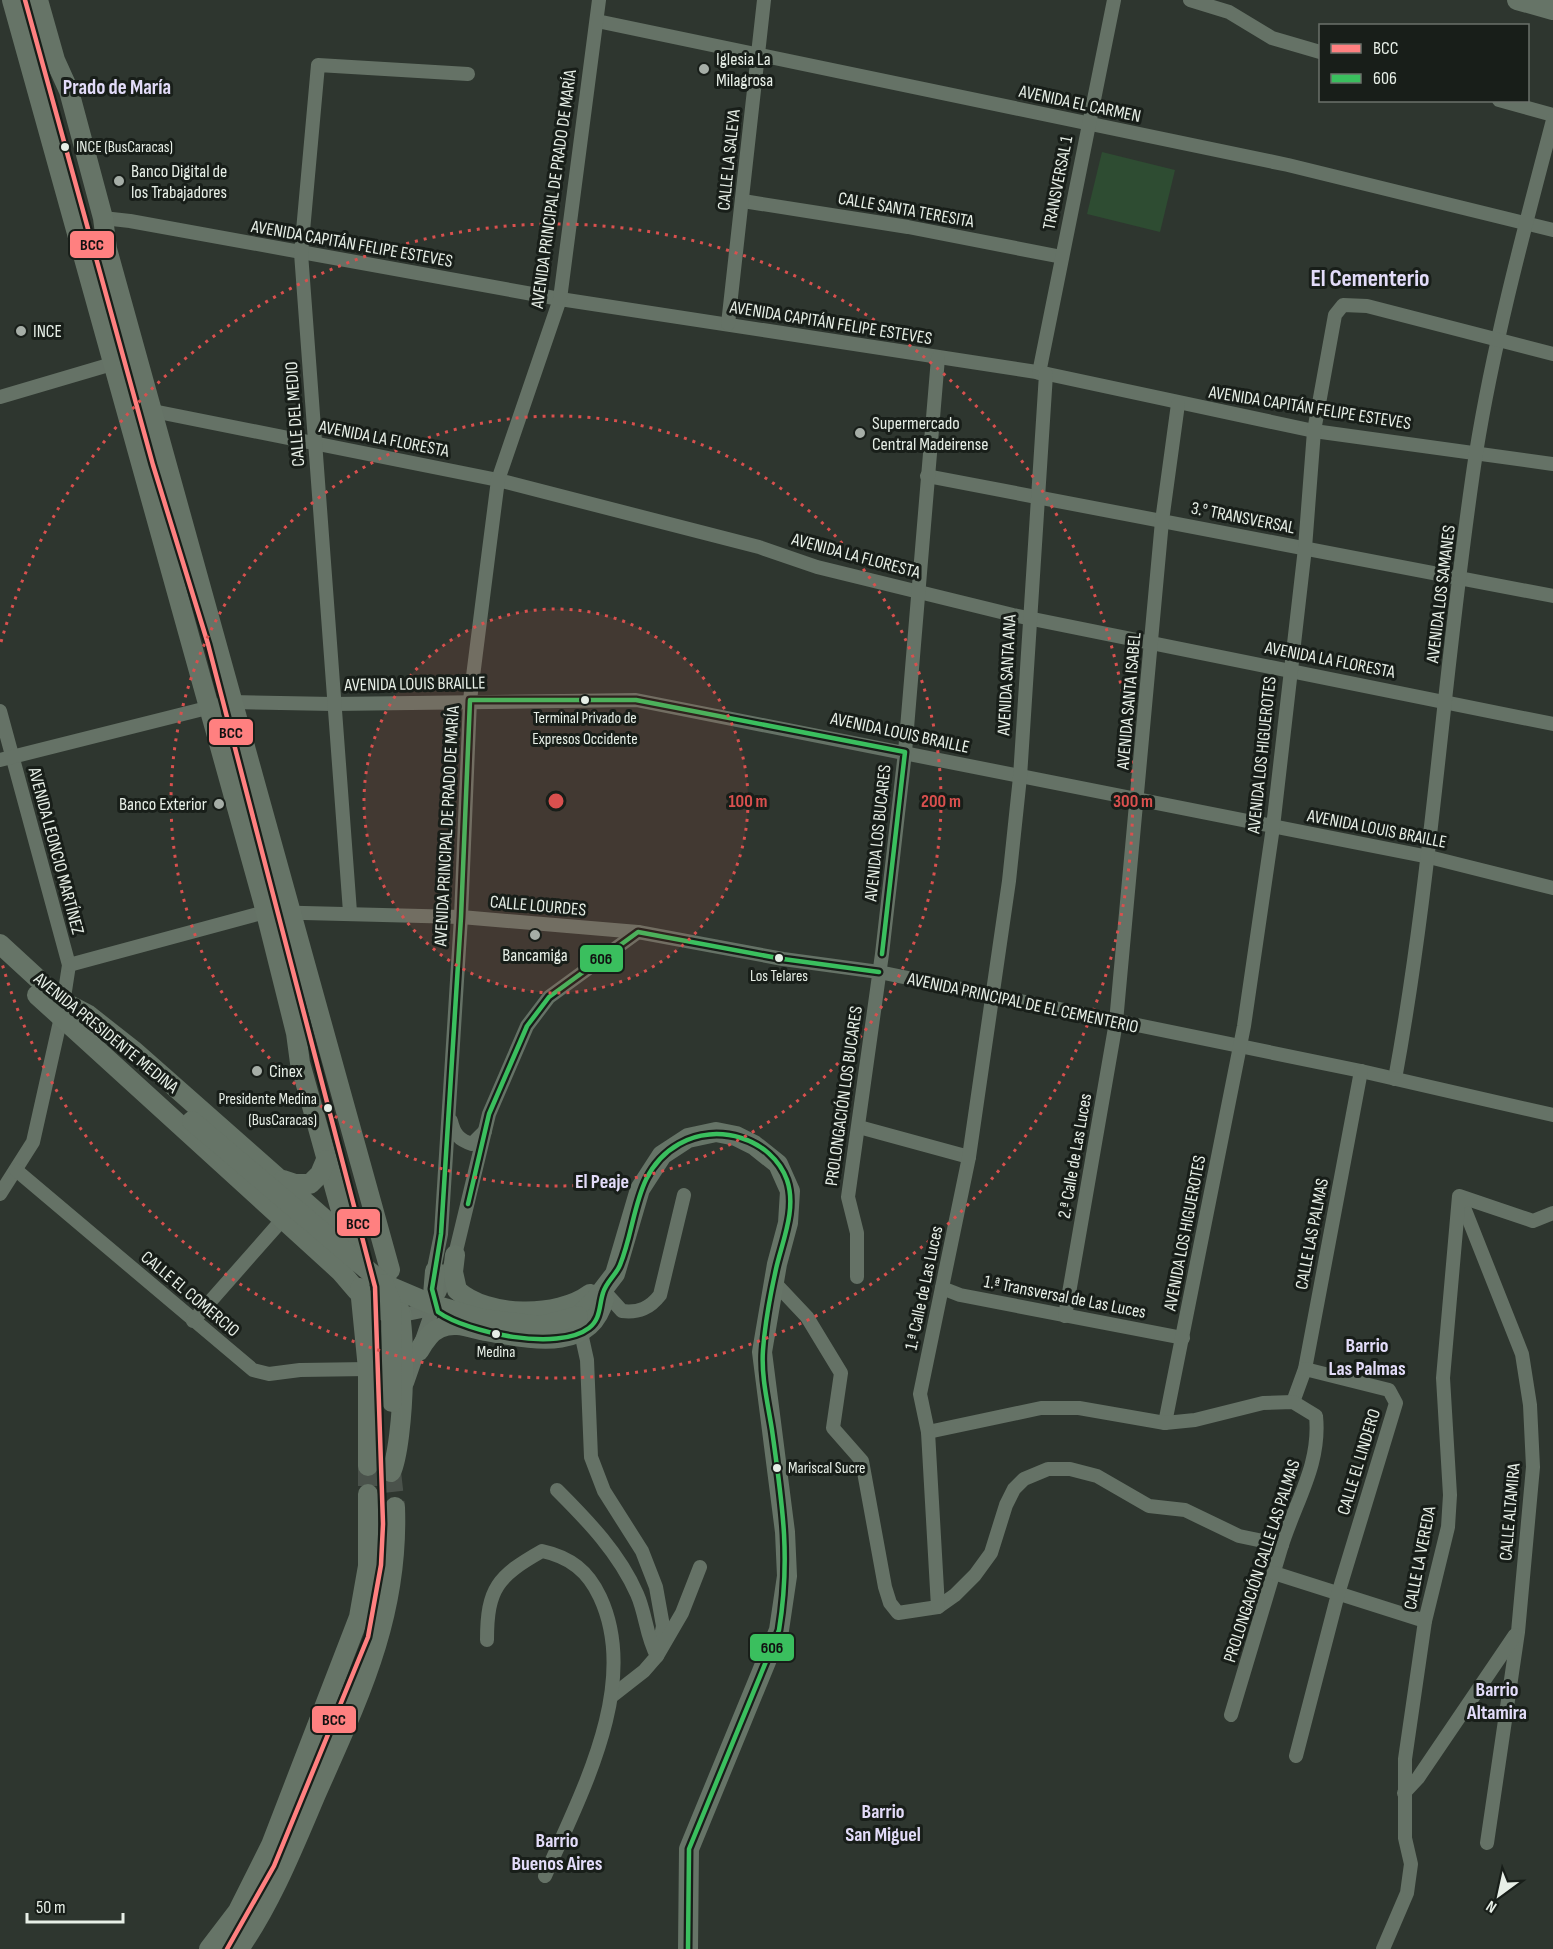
<svg xmlns="http://www.w3.org/2000/svg" width="1553" height="1949" font-family="'Sofia Sans Condensed',sans-serif">
  <style>
    .green { fill: #2e4c32 }
    .lines { fill: none; stroke-linecap: round; stroke-linejoin: round }
    .secondary-tunnel { stroke: #4a524b; stroke-width: 20; stroke-dasharray: 20 10; stroke-linecap: butt }
    .street { stroke: #657266; stroke-width: 14 }
    .secondary { stroke: #667467; stroke-width: 20 }
    .secondary-bridge { stroke: #667467; stroke-width: 20 }
    .bus-1-casing { stroke: #181e19; stroke-width: 9 }
    .bus-2-casing { stroke: #181e19; stroke-width: 9 }
    .bus-1 { stroke: #ff8080; stroke-width: 4.5 }
    .bus-2 { stroke: #3abf5e; stroke-width: 4.5 }
    .ring { fill: none; stroke: #d9504e; stroke-width: 3; stroke-dasharray: 3 6 }
    .poi-dot { fill: #a6aea7; stroke: #181e19; stroke-width: 2 }
    .bus-dot { fill: #e7efe7; stroke: #181e19; stroke-width: 2 }
    .labels { text-anchor: middle; dominant-baseline: central; stroke-width: 6; stroke-linejoin: round; paint-order: stroke }
    .bus-label { font-size: 16px; fill: #e7efe7; stroke: #181e19 }
    .poi-label { font-size: 18px; fill: #e7efe7; stroke: #181e19; text-anchor: start }
    .street-label { font-size: 18px; fill: #e7efe7; stroke: #181e19 }
    .neighbourhood-label { font-size: 20px; font-weight: bold; fill: #e3dcf9; stroke: #181e19 }
    .quarter-label { font-size: 21px; font-weight: bold; fill: #e3dcf9; stroke: #181e19 }
    .district-label { font-size: 24px; font-weight: bold; fill: #e3dcf9; stroke: #181e19 }
    .centre { fill: #d9504e; stroke: #181e19; stroke-width: 3 }
    .ring-label { font-size: 18px; text-anchor: middle; font-weight: bold; fill: #d9504e; stroke: #181e19; stroke-width: 6; stroke-linejoin: round; paint-order: stroke }
    .line-badge { stroke: #181e19; stroke-width: 2 }
    .pale-badge-label { font-size: 16px; text-anchor: middle; font-weight: bold; fill: #111 }
  </style>
  <rect width="100%" height="100%" fill="#2e362f"/>
  <path class="green" d="M1102,152L1175,170L1160,232L1087,214Z"/>
  <g class="lines">
    <g class="secondary-tunnel">
      <path d="M368,1466V1494"/>
      <path d="M391,1472L395,1507"/>
    </g>
    <g class="street">
      <path d="M1190,0L1229,12L1272,38L1320,52"/>
      <path d="M597,21L1288,165L1553,230"/>
      <path d="M1499,100L1553,115"/>
      <path d="M743,201L908,227L1062,257"/>
      <path d="M103,218L130,221L560,299L1043,373L1314,431L1553,464"/>
      <path d="M728,324L764,0"/>
      <path d="M1039,373L1114,0"/>
      <path d="M0,397L112,364"/>
      <path d="M126,409L153,411L498,480L759,547L817,567L1013,615L1553,724"/>
      <path d="M927,476L1553,596"/>
      <path d="M0,711L69,965L61,1017L33,1142L0,1194"/>
      <path d="M0,760L231,702L333,704L636,700L1429,857L1553,888"/>
      <path d="M350,912L301,253L318,65L468,74"/>
      <path d="M69,965L265,912L461,917L638,932"/>
      <path d="M1395,1079C1433,872 1444,661 1476,453C1494,341 1524,230 1553,120"/>
      <path d="M451,1121C454,1134 459,1140 472,1144L485,1131"/>
      <path d="M859,1127L969,1157"/>
      <path d="M16,1170L253,1370L269,1374L300,1370L368,1369"/>
      <path d="M1461,1200L1522,1354L1530,1405L1533,1467L1518,1632L1487,1843"/>
      <path d="M857,1277V1233L848,1197L882,954L905,752L938,358"/>
      <path d="M432,1278L441,1234L461,917L470,700L489,550L498,480L560,299L599,0"/>
      <path d="M774,1282L807,1317L841,1373L833,1428L862,1461L885,1587L890,1603L898,1613L938,1607L955,1595L975,1575L991,1553L1006,1505L1014,1489L1024,1479L1048,1469H1070L1097,1476L1149,1506L1185,1510L1239,1536L1282,1545"/>
      <path d="M942,1288L960,1295L1183,1338"/>
      <path d="M603,1290L622,1311C639,1313 650,1308 660,1295L684,1195"/>
      <path d="M439,1293L455,1255L489,1114L527,1026L549,997L638,932L783,959L879,972L1361,1071L1553,1115"/>
      <path d="M402,1315L422,1311L435,1303"/>
      <path d="M1065,1316L1116,1022L1162,521L1178,404"/>
      <path d="M193,1321L282,1220"/>
      <path d="M581,1333L587,1360L591,1457L604,1491L642,1551L656,1587L663,1626L657,1656L644,1671L612,1696"/>
      <path d="M407,1383L430,1317"/>
      <path d="M1293,1402L1305,1369L1361,1071"/>
      <path d="M1165,1423L1244,1026L1273,827L1305,548L1314,431L1335,315L1343,305L1367,306L1553,354"/>
      <path d="M928,1432L1041,1408H1079L1165,1423L1195,1420L1263,1403L1293,1402L1316,1416C1321,1465 1295,1502 1281,1548C1264,1604 1248,1660 1231,1715"/>
      <path d="M557,1490C588,1521 619,1553 637,1594C646,1614 646,1636 657,1656L682,1613L700,1567"/>
      <path d="M1274,1573L1425,1621"/>
      <path d="M938,1607L928,1432L920,1394L969,1157L1009,881L1020,777L1046,374"/>
      <path d="M487,1640C487,1588 498,1576 542,1551C570,1557 588,1571 600,1597C641,1685 580,1795 545,1876"/>
      <path d="M1296,1756L1338,1594L1396,1403L1389,1390L1305,1369"/>
      <path d="M1404,1793L1418,1778L1515,1635"/>
      <path d="M1383,1949L1407,1893L1411,1864L1405,1838V1759L1425,1621L1448,1527L1450,1495L1443,1378L1459,1196L1533,1221L1553,1213"/>
    </g>
    <g class="secondary">
      <path d="M12,0L263,901L296,1033L300,1063L355,1261"/>
      <path d="M38,0L55,60L69,91L103,218L107,249L390,1270"/>
      <path d="M1517,0L1553,10"/>
      <path d="M0,944L62,1001L87,1014L133,1050L347,1239"/>
      <path d="M37,995L340,1271C360,1293 369,1312 402,1315"/>
      <path d="M283,1180L295,1184H310L320,1174L326,1160"/>
      <path d="M455,1255L453,1272L457,1290C487,1318 558,1318 590,1294"/>
      <path d="M360,1288L368,1369V1466"/>
      <path d="M433,1295L435,1271"/>
      <path d="M578,1316L595,1300L615,1274L640,1189L662,1155L688,1138L716,1132L736,1136L754,1145L778,1164L790,1191L788,1223L777,1264L762,1352L785,1532L787,1576L779,1630L689,1849L688,1949"/>
      <path d="M419,1351C424,1342 430,1332 440,1328C455,1321 470,1328 485,1331C528,1338 590,1354 604,1299"/>
      <path d="M391,1472C404,1445 410,1309 391,1287"/>
      <path d="M209,1949L238,1911L271,1845L359,1617L368,1566V1494"/>
      <path d="M239,1949C272,1901 293,1848 316,1794C359,1697 399,1616 395,1507"/>
    </g>
    <g class="secondary-bridge">
      <path d="M192,1121L384,1284L431,1304L483,1319L541,1326L578,1316"/>
      <path d="M384,1284L391,1303L392,1402"/>
    </g>
    <g class="bus-1-casing">
      <path id="bus-1" d="M25,0L153,465L208,644L375,1287L383,1524L381,1565L368,1637L274,1866L227,1949"/>
    </g>
    <g class="bus-2-casing">
      <g id="bus-2">
        <path d="M468,1204L489,1114L527,1026L549,997L638,932L783,959L879,972"/>
        <path d="M688,1949L689,1849L779,1630C791,1557 782,1502 772,1430C768,1404 761,1377 763,1350C765,1323 770,1296 776,1269C782,1242 797,1209 787,1180C772,1138 716,1122 679,1144C633,1170 638,1221 620,1265C616,1275 606,1282 603,1293C599,1305 601,1319 589,1328C558,1352 468,1333 438,1312L432,1289L441,1234L461,917L470,700H636L905,752L882,954"/>
      </g>
    </g>
    <use href="#bus-1" class="bus-1"/>
    <use href="#bus-2" class="bus-2"/>
  </g>
  <circle cx="556" cy="801" r="192" fill="#d9504e" fill-opacity=".12"/>
  <g class="ring">
    <circle cx="556" cy="801" r="192"/>
    <circle cx="556" cy="801" r="385"/>
    <path d="M1 642A577 577 0 1 1 1 960"/>
  </g>
  <g class="poi-dot">
    <circle cx="704" cy="69" r="6"/>
    <circle cx="119" cy="181" r="6"/>
    <circle cx="21" cy="331" r="6"/>
    <circle cx="860" cy="433" r="6"/>
    <circle cx="219" cy="804" r="6"/>
    <circle cx="535" cy="935" r="6"/>
    <circle cx="257" cy="1071" r="6"/>
  </g>
  <g class="bus-dot">
    <circle cx="65" cy="147" r="5"/>
    <circle cx="585" cy="700" r="5"/>
    <circle cx="779" cy="958" r="5"/>
    <circle cx="328" cy="1108" r="5"/>
    <circle cx="496" cy="1334" r="5"/>
    <circle cx="777" cy="1468" r="5"/>
  </g>
  <g class="labels">
    <g class="bus-label">
      <text x="76" y="147" text-anchor="start">INCE (BusCaracas)</text>
      <text x="585" y="718">Terminal Privado de<tspan x="585" dy="21">Expresos Occidente</tspan></text>
      <text x="779" y="976">Los Telares</text>
      <text x="317" y="1099" text-anchor="end">Presidente Medina<tspan x="317" dy="21">(BusCaracas)</tspan></text>
      <text x="496" y="1352">Medina</text>
      <text x="788" y="1468" text-anchor="start">Mariscal Sucre</text>
    </g>
    <g class="poi-label">
      <text x="716" y="59">Iglesia La<tspan x="716" dy="21">Milagrosa</tspan></text>
      <text x="131" y="171">Banco Digital de<tspan x="131" dy="21">los Trabajadores</tspan></text>
      <text x="33" y="331">INCE</text>
      <text x="872" y="423">Supermercado<tspan x="872" dy="21">Central Madeirense</tspan></text>
      <text x="207" y="804" text-anchor="end">Banco Exterior</text>
      <text x="535" y="955" text-anchor="middle">Bancamiga</text>
      <text x="269" y="1071">Cinex</text>
    </g>
    <g class="street-label">
      <text transform="translate(1080 104) rotate(12)">AVENIDA EL CARMEN</text>
      <text transform="translate(729 160) rotate(-84)">CALLE LA SALEYA</text>
      <text transform="translate(1058 183) rotate(-79)">TRANSVERSAL 1</text>
      <text transform="translate(554 189) rotate(-82)">AVENIDA PRINCIPAL DE PRADO DE MARÍA</text>
      <text transform="translate(906 210) rotate(10)">CALLE SANTA TERESITA</text>
      <text transform="translate(352 244) rotate(10)">AVENIDA CAPITÁN FELIPE ESTEVES</text>
      <text transform="translate(831 323) rotate(9)">AVENIDA CAPITÁN FELIPE ESTEVES</text>
      <text transform="translate(1310 408) rotate(9)">AVENIDA CAPITÁN FELIPE ESTEVES</text>
      <text transform="translate(295 414) rotate(-94)">CALLE DEL MEDIO</text>
      <text transform="translate(384 439) rotate(11)">AVENIDA LA FLORESTA</text>
      <text transform="translate(1243 518) rotate(11)">3.° TRANSVERSAL</text>
      <text transform="translate(856 556) rotate(15)">AVENIDA LA FLORESTA</text>
      <text transform="translate(1441 594) rotate(-83)">AVENIDA LOS SAMANES</text>
      <text transform="translate(1330 660) rotate(11)">AVENIDA LA FLORESTA</text>
      <text transform="translate(1007 675) rotate(-87)">AVENIDA SANTA ANA</text>
      <text transform="translate(415 684) rotate(-1)">AVENIDA LOUIS BRAILLE</text>
      <text transform="translate(1129 701) rotate(-85)">AVENIDA SANTA ISABEL</text>
      <text transform="translate(900 733) rotate(12)">AVENIDA LOUIS BRAILLE</text>
      <text transform="translate(1262 755) rotate(-84)">AVENIDA LOS HIGUEROTES</text>
      <text transform="translate(447 826) rotate(-87)">AVENIDA PRINCIPAL DE PRADO DE MARÍA</text>
      <text transform="translate(1377 829) rotate(11)">AVENIDA LOUIS BRAILLE</text>
      <text transform="translate(878 833) rotate(-84)">AVENIDA LOS BUCARES</text>
      <text transform="translate(56 851) rotate(75)">AVENIDA LEONCIO MARTÍNEZ</text>
      <text transform="translate(538 906) rotate(5)">CALLE LOURDES</text>
      <text transform="translate(1023 1003) rotate(12)">AVENIDA PRINCIPAL DE EL CEMENTERIO</text>
      <text transform="translate(106 1033) rotate(39)">AVENIDA PRESIDENTE MEDINA</text>
      <text transform="translate(844 1096) rotate(-82)">PROLONGACIÓN LOS BUCARES</text>
      <text transform="translate(1075 1156) rotate(-80)">2.ª Calle de Las Luces</text>
      <text transform="translate(1185 1233) rotate(-79)">AVENIDA LOS HIGUEROTES</text>
      <text transform="translate(1312 1234) rotate(-79)">CALLE LAS PALMAS</text>
      <text transform="translate(924 1288) rotate(-78)">1.ª Calle de Las Luces</text>
      <text transform="translate(190 1294) rotate(40)">CALLE EL COMERCIO</text>
      <text transform="translate(1065 1297) rotate(11)">1.ª Transversal de Las Luces</text>
      <text transform="translate(1359 1462) rotate(-73)">CALLE EL LINDERO</text>
      <text transform="translate(1510 1512) rotate(-85)">CALLE ALTAMIRA</text>
      <text transform="translate(1420 1558) rotate(-79)">CALLE LA VEREDA</text>
      <text transform="translate(1262 1561) rotate(-72)">PROLONGACIÓN CALLE LAS PALMAS</text>
    </g>
    <g class="neighbourhood-label">
      <text x="602" y="1182">El Peaje</text>
      <text x="1367" y="1346">Barrio<tspan x="1367" dy="23">Las Palmas</tspan></text>
      <text x="1497" y="1690">Barrio<tspan x="1497" dy="23">Altamira</tspan></text>
      <text x="883" y="1812">Barrio<tspan x="883" dy="23">San Miguel</tspan></text>
      <text x="557" y="1841">Barrio<tspan x="557" dy="23">Buenos Aires</tspan></text>
    </g>
    <g class="quarter-label">
      <text x="117" y="87">Prado de María</text>
    </g>
    <g class="district-label">
      <text x="1370" y="278">El Cementerio</text>
    </g>
  </g>
  <circle cx="556" cy="801" r="9" class="centre"/>
  <g class="ring-label">
    <text x="748" y="807">100 m</text>
    <text x="941" y="807">200 m</text>
    <text x="1133" y="807">300 m</text>
  </g>
  <g class="line-badge">
    <rect x="69" y="230" width="46" height="29" rx="6" fill="#ff8080"/>
    <rect x="208" y="718" width="46" height="28" rx="6" fill="#ff8080"/>
    <rect x="579" y="944" width="45" height="29" rx="6" fill="#3abf5e"/>
    <rect x="336" y="1208" width="45" height="29" rx="6" fill="#ff8080"/>
    <rect x="749" y="1633" width="46" height="29" rx="6" fill="#3abf5e"/>
    <rect x="311" y="1705" width="46" height="29" rx="6" fill="#ff8080"/>
  </g>
  <g class="pale-badge-label">
    <text x="92" y="250">BCC</text>
    <text x="231" y="738">BCC</text>
    <text x="601" y="964">606</text>
    <text x="358" y="1229">BCC</text>
    <text x="772" y="1653">606</text>
    <text x="334" y="1725">BCC</text>
  </g>
  <rect x="1319" y="24" width="210" height="78" fill="#181e19" stroke="#6b726b" stroke-width="1.5"/>
  <rect x="1331" y="44" width="30" height="9" fill="#ff8080" stroke="#6b726b" stroke-width="1.5"/>
  <text x="1373" y="54" font-size="18" fill="#e7efe7">BCC</text>
  <rect x="1331" y="74" width="30" height="9" fill="#3abf5e" stroke="#6b726b" stroke-width="1.5"/>
  <text x="1373" y="84" font-size="18" fill="#e7efe7">606</text>
  <g transform="translate(1499 1895) rotate(213)" stroke="#181e19" stroke-width="4.5" paint-order="stroke">
  <path d="M0-4.5L10 22L0 15L-10 22Z" fill="#e7efe7"/>
  <text y="-9" font-size="16" font-weight="bold" text-anchor="middle" fill="#e7efe7">N</text>
  </g>
  <path d="M27 1913v9h96v-9" fill="none" stroke="#e7efe7" stroke-width="3"/>
  <text x="36" y="1913" font-size="18" fill="#e7efe7" stroke="#181e19" stroke-width="4.5" paint-order="stroke">50 m</text>
</svg>
